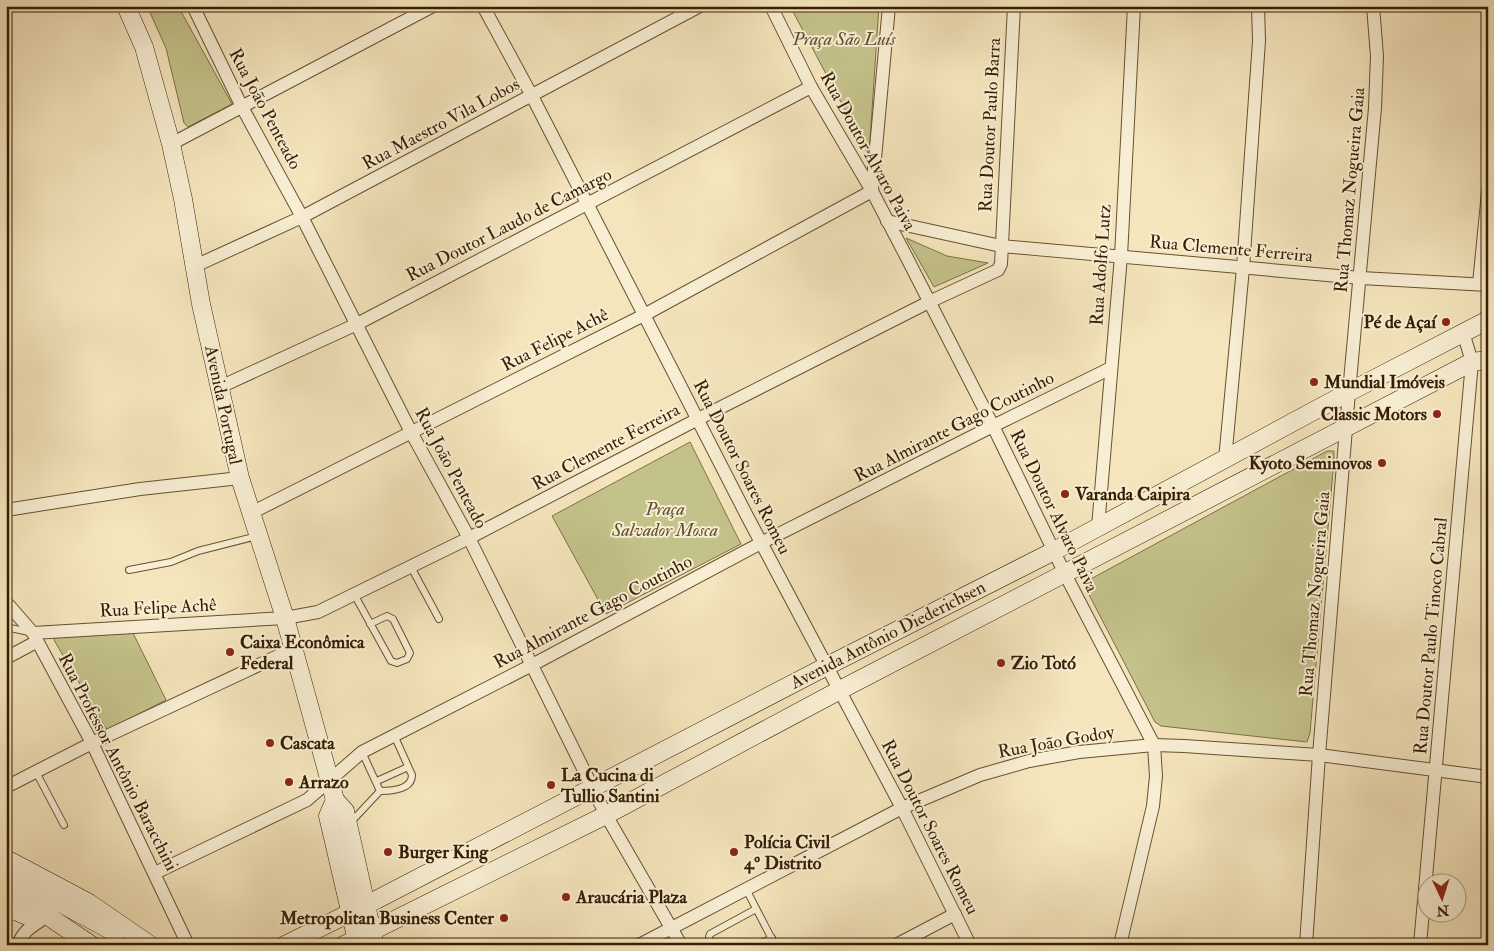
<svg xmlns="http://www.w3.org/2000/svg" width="1494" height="951" font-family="'IM FELL Double Pica',serif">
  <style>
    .green { fill: #c4c28b; stroke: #7d7047 }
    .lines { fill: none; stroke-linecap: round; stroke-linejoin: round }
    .lane-casing { stroke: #665031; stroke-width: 8 }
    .street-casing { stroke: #665031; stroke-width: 14 }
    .secondary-casing { stroke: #361e03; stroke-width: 19 }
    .lane { stroke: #f8eed3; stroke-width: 6 }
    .street { stroke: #f8eed3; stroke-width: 12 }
    .secondary { stroke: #f8eed3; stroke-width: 18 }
    .poi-dot { fill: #8f2418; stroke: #f8eed3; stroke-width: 2 }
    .labels { text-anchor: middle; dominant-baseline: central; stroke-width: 4; stroke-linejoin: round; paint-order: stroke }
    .park-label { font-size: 18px; font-style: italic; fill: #614f2c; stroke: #f8eed3 }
    .street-label { font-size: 18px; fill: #361e03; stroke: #f8eed3 }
    .poi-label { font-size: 18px; font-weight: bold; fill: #361e03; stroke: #f8eed3; text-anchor: start }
  </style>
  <rect width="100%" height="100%" fill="#f5e5bc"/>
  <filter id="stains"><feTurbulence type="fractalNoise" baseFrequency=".004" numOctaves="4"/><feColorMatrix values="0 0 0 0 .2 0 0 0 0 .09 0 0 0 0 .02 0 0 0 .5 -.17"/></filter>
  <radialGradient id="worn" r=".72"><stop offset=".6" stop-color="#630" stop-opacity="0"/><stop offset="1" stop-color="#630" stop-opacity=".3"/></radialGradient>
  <g class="green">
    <path d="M147,6H178L232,104L188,127L184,123L166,48Z"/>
    <path d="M790,6H879L869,155Z"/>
    <path d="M906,238L947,256L988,263L934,287Z"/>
    <path d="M690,442L741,544L606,614L552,516Z"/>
    <path d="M1327,451H1334V460L1310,733L1307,742L1161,726L1155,722L1085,587L1087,581Z"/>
    <path d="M131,629L166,700L107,730L54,640L55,636Z"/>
  </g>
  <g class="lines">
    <g class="lane-casing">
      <g id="lane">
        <path d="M411,567L439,619"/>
        <path d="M129,570L171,562L198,551L257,536"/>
        <path d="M354,594L391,661L397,663L407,659L410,653L393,619L387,616L370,624"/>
        <path d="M6,627L29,632"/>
        <path d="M362,752L380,791C392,791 412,790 412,775L394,735"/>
        <path d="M36,772L64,825"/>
        <path d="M377,781L408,767"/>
        <path d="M351,822L380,791"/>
        <path d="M746,889L775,945"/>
        <path d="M712,945L709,937L710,934L756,909"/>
        <path d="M757,945L772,938"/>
      </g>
    </g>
    <g class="street-casing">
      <g id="street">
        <path d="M193,6L242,107L302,217L411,432L469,538L606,815L681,945"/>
        <path d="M483,6L532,96L747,516L902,808L970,945"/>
        <path d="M771,6L811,87L872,191L907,258L993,426L1065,574L1154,745L1156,776L1153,806L1120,945"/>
        <path d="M171,144L433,6"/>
        <path d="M872,191L889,6"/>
        <path d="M887,221L1001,246L1361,278L1488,285"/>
        <path d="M195,266L302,217L700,6"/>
        <path d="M1479,284L1488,192"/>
        <path d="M220,387L357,324L811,87"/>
        <path d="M1225,460L1243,268L1259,41L1258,6"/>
        <path d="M6,510L140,489L240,478"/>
        <path d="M251,513L644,315L872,191"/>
        <path d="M1098,527L1121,256L1134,6"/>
        <path d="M6,602L33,633L92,743L188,945"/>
        <path d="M33,633L285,618L318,612L469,538L698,419L929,302L998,270L1001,264L1014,6"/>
        <path d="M6,658L36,642"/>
        <path d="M6,787L92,743L293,649"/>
        <path d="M155,873L307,800L362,752L532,665L761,543L993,426L1111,368"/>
        <path d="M18,945C22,933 29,928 40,921"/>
        <path d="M639,945L902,808L980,775L1029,761L1079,752L1154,745L1184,746L1319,755L1488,777"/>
        <path d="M896,945L955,914"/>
        <path d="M1306,945L1319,755L1349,392L1375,108L1377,56L1373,6"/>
        <path d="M1420,945L1472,362L1466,342L1461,334"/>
      </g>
    </g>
    <g class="secondary-casing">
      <g id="secondary">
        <path d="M126,6L144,47L171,144L183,199L201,304L240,478L285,618L335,800L345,811L375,945"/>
        <path d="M335,800L328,816L358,945"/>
        <path d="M6,859L89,903L150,945"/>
        <path d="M6,874L116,933"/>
        <path d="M6,892L36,908L91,945"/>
        <path d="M6,907L32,918"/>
        <path d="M285,945L376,900L827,666L1054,551L1349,392L1488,320"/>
        <path d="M344,945L606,815L840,690L1472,362L1488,360"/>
      </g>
    </g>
    <use href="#lane" class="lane"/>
    <use href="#street" class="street"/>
    <use href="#secondary" class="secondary"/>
  </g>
  <g class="poi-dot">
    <circle cx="1446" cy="322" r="5"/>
    <circle cx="1314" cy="382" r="5"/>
    <circle cx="1437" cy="414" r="5"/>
    <circle cx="1382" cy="463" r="5"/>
    <circle cx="1065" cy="494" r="5"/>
    <circle cx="230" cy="652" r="5"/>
    <circle cx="1001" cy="663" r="5"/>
    <circle cx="270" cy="743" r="5"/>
    <circle cx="289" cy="782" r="5"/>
    <circle cx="551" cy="785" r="5"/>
    <circle cx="388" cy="852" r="5"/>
    <circle cx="734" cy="852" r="5"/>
    <circle cx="566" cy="897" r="5"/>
    <circle cx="504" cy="918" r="5"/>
  </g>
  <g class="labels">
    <g class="park-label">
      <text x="844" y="39">Praça São Luís</text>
      <text x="665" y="509">Praça<tspan x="665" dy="21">Salvador Mosca</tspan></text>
    </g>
    <g class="street-label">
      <text transform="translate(265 109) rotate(62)">Rua João Penteado</text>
      <text transform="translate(441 124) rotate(-28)">Rua Maestro Vila Lobos</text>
      <text transform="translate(990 125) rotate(-87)">Rua Doutor Paulo Barra</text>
      <text transform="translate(868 151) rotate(61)">Rua Doutor Alvaro Paiva</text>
      <text transform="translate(1350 190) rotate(-85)">Rua Thomaz Nogueira Gaia</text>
      <text transform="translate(509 225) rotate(-27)">Rua Doutor Laudo de Camargo</text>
      <text transform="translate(1231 249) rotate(5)">Rua Clemente Ferreira</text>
      <text transform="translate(1101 265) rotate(-86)">Rua Adolfo Lutz</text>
      <text transform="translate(555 340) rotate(-27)">Rua Felipe Achê</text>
      <text transform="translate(223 405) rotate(78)">Avenida Portugal</text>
      <text transform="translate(954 427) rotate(-27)">Rua Almirante Gago Coutinho</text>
      <text transform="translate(606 447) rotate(-28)">Rua Clemente Ferreira</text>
      <text transform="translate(742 467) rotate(63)">Rua Doutor Soares Romeu</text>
      <text transform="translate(451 468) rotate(62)">Rua João Penteado</text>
      <text transform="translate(1054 511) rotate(64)">Rua Doutor Alvaro Paiva</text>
      <text transform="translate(1315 594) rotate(-85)">Rua Thomaz Nogueira Gaia</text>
      <text transform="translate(158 608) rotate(-3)">Rua Felipe Achê</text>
      <text transform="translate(593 612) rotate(-28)">Rua Almirante Gago Coutinho</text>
      <text transform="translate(888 635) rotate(-27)">Avenida Antônio Diederichsen</text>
      <text transform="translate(1431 636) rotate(-85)">Rua Doutor Paulo Tinoco Cabral</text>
      <text transform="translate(1056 742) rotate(-10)">Rua João Godoy</text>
      <text transform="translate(118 762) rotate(63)">Rua Professor Antônio Baracchini</text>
      <text transform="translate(930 827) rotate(63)">Rua Doutor Soares Romeu</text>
    </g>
    <g class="poi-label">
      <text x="1436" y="322" text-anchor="end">Pé de Açaí</text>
      <text x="1324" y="382">Mundial Imóveis</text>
      <text x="1427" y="414" text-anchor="end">Classic Motors</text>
      <text x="1372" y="463" text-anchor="end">Kyoto Seminovos</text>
      <text x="1075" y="494">Varanda Caipira</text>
      <text x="240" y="642">Caixa Econômica<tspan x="240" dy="21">Federal</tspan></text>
      <text x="1011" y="663">Zio Totó</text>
      <text x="280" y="743">Cascata</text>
      <text x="561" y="775">La Cucina di<tspan x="561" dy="21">Tullio Santini</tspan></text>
      <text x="299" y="782">Arrazo</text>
      <text x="744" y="842">Polícia Civil<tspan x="744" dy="21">4º Distrito</tspan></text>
      <text x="398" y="852">Burger King</text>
      <text x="576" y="897">Araucária Plaza</text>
      <text x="494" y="918" text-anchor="end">Metropolitan Business Center</text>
    </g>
  </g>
  <rect width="1494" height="951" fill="none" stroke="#f5e5bc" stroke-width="25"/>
  <rect x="8" y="8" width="1479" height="936" fill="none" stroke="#361e03" stroke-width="2.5"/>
  <rect x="12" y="12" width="1469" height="926" fill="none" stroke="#361e03"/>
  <g transform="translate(1442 898) rotate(176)"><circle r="24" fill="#f8eed3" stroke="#aa9b80"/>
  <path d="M0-4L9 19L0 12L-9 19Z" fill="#8f2418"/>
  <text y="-8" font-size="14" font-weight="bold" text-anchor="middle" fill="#361e03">N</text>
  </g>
  <rect width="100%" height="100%" filter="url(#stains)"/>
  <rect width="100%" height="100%" fill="url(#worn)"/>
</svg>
